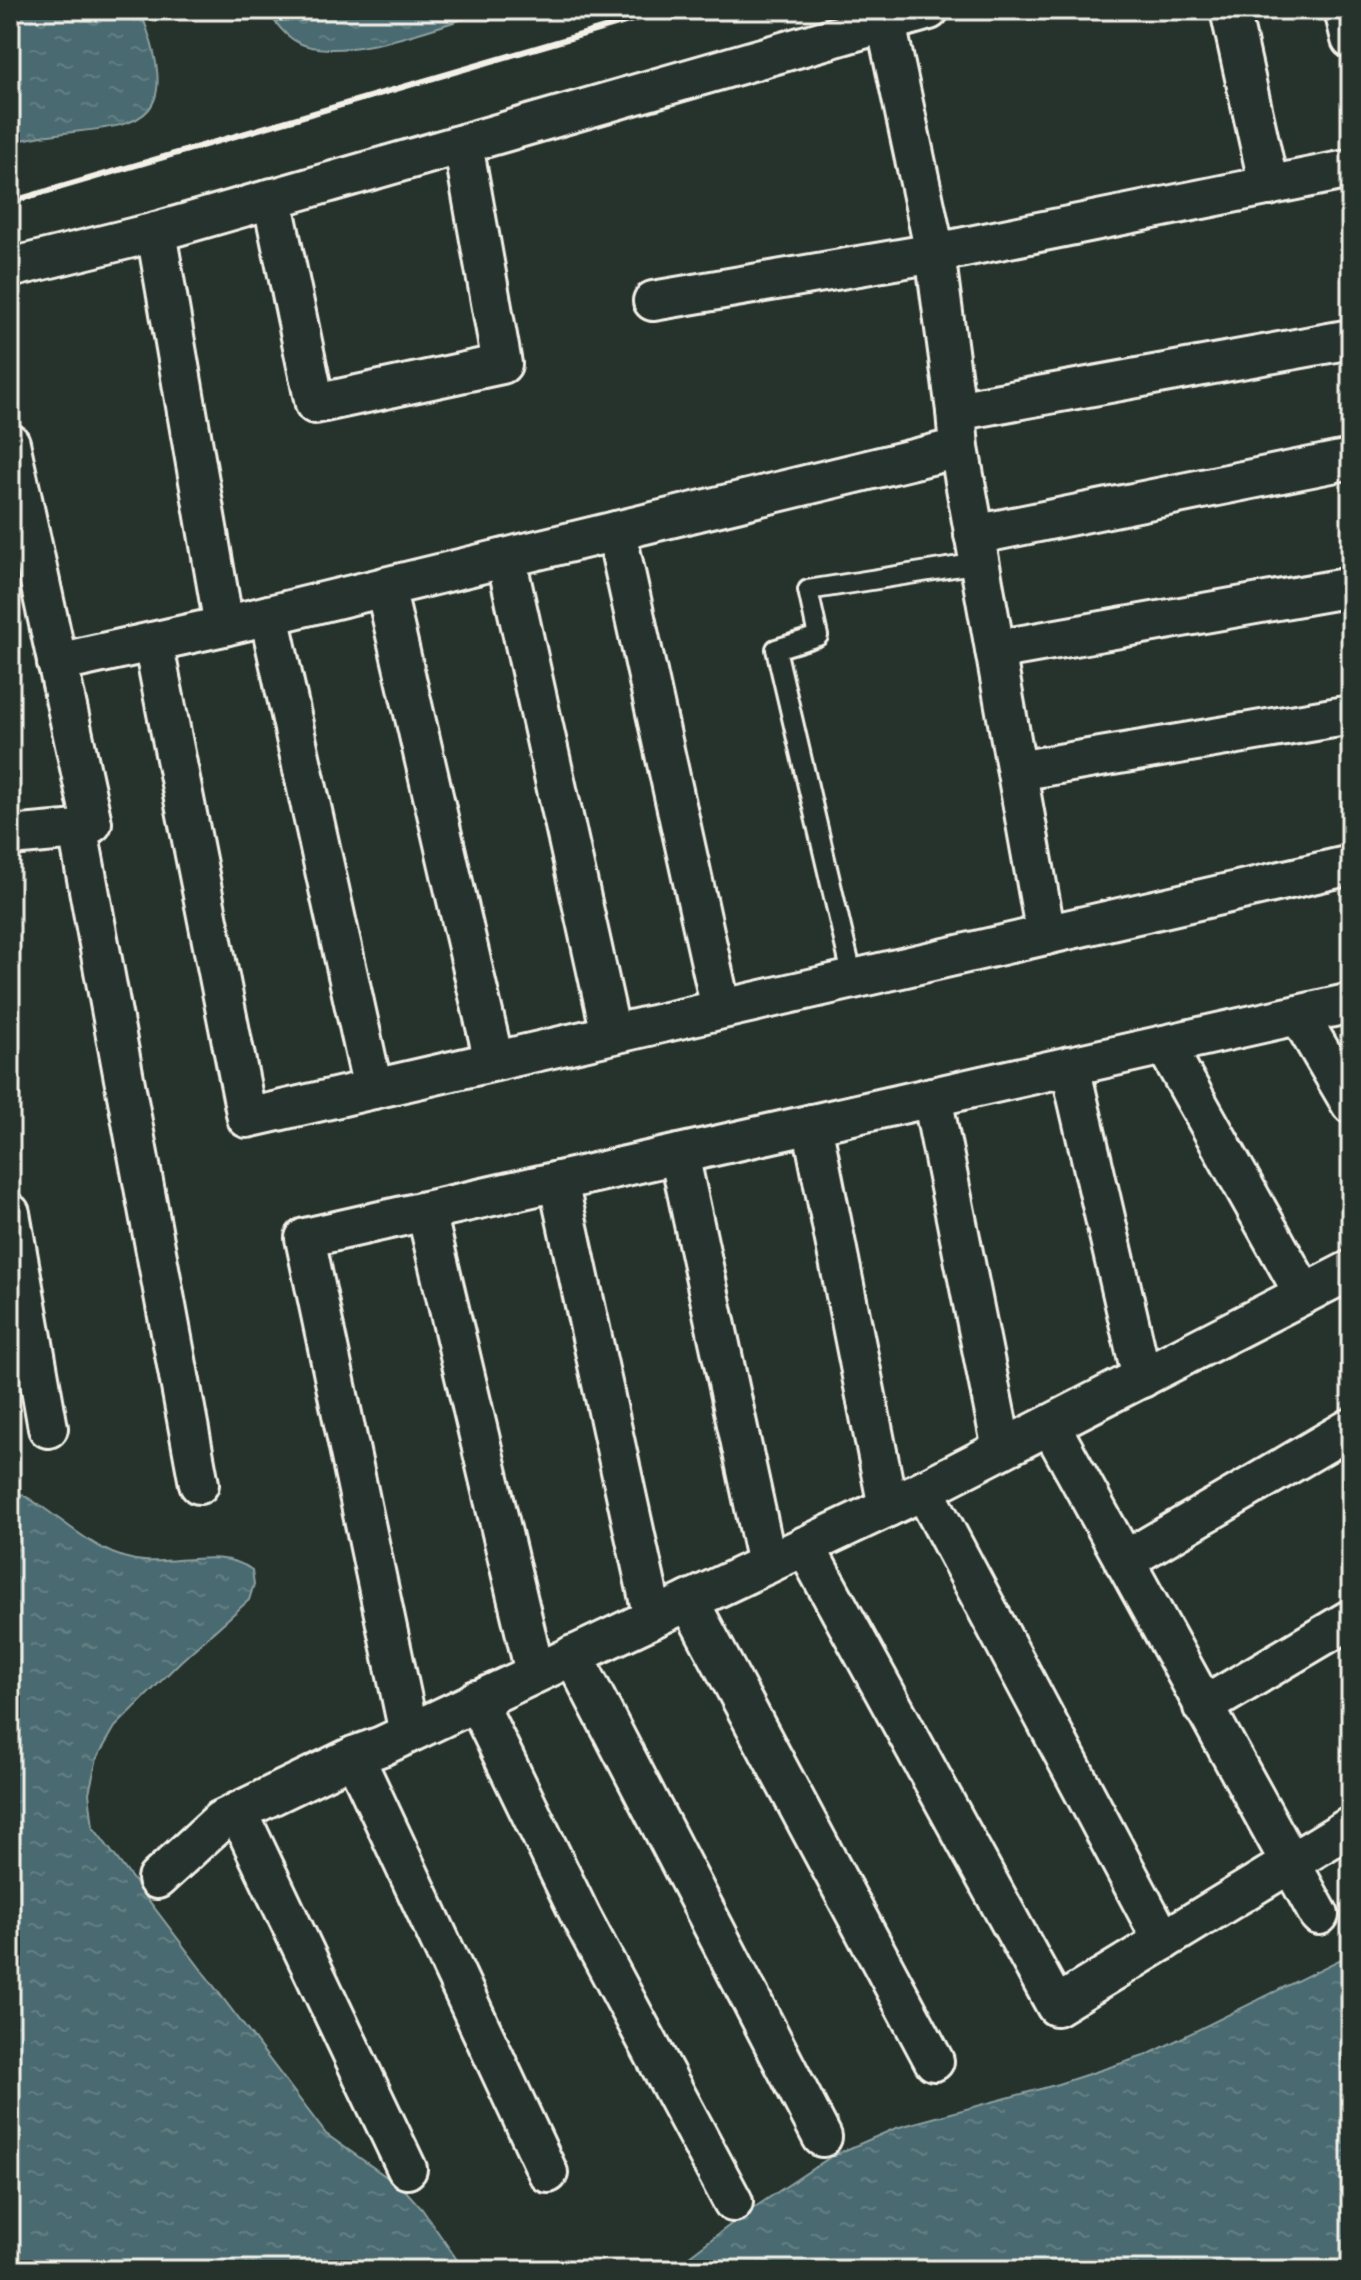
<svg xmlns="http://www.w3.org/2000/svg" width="1361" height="2280" font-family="Sriracha,sans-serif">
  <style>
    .water { fill: url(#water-ripples); stroke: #8da0a0; stroke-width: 2 }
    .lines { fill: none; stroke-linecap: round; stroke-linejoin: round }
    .lane-casing { stroke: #f4f1e8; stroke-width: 24 }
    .street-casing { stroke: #f4f1e8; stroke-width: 44 }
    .lane { stroke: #26332d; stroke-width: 18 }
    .street { stroke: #26332d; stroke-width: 38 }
    .rail { stroke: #f4f1e8; stroke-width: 6 }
  </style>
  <defs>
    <pattern id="water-ripples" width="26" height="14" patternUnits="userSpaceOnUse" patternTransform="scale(2)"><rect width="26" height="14" fill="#496a70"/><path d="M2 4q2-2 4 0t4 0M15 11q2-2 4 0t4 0" fill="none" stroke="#648084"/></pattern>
  </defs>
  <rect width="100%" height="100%" fill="#26332d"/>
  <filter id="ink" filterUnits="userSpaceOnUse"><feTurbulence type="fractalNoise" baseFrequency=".0125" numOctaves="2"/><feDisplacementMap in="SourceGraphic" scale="16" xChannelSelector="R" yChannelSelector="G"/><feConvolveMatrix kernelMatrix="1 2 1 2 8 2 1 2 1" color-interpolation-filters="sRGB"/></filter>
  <g filter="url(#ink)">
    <g class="water">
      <path d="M10,10H140C198,157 102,116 10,143Z"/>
      <path d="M266,10H490C445,24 331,70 291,38C281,31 273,19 266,10Z"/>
      <path d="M10,1489C57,1508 91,1557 144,1561C178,1564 223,1548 252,1570L254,1584L249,1600L180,1662L115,1727L97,1758L89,1793L93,1827L326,2134L405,2190L422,2209L464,2270H10Z"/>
      <path d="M1351,1954V2270H671L743,2215L832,2156L896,2128L1055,2085L1147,2055Z"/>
    </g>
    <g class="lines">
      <g class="lane-casing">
        <path id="lane" d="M853,979L776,649L818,636L808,590L979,563"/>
      </g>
      <g class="street-casing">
        <g id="street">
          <path d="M1230,10L1269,186"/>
          <path d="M1344,10L1351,39"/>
          <path d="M886,23L935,253L956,411"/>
          <path d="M272,198L315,404L502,364L463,144"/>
          <path d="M156,232L224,626"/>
          <path d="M10,268L156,232L929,10"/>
          <path d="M653,301L935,253L1351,169"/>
          <path d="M10,443L92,823L78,830L10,836"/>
          <path d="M959,448L1046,935"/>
          <path d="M616,531L721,1009"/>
          <path d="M974,535L1351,459"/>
          <path d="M506,558L611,1034"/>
          <path d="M385,587L494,1061"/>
          <path d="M269,615L373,1089"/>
          <path d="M153,642L247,1118L1351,865"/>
          <path d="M995,650L1351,587"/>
          <path d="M57,663L224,626L959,448L956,411L1351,339"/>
          <path d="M1017,771L1351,715"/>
          <path d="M78,830L199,1484"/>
          <path d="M1299,1015L1351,1104"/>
          <path d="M1165,1045L1304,1294"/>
          <path d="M1070,1066L1142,1378"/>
          <path d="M932,1097L1002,1449"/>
          <path d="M812,1124L888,1507"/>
          <path d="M679,1154L767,1564"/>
          <path d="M558,1181L653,1618"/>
          <path d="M426,1211L535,1673"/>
          <path d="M10,1213L48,1428"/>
          <path d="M1050,1425L1319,1915"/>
          <path d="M924,1490L1163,1941"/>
          <path d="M805,1546L1056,2006L1351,1826"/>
          <path d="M1124,1561L1351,1428"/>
          <path d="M689,1601L934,2061"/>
          <path d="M573,1655L822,2137"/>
          <path d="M476,1700L581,1917L733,2202"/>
          <path d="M1203,1707L1351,1619"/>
          <path d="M409,1733L305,1238L1351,1003"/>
          <path d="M238,1812L407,2169"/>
          <path d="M157,1879L221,1820L354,1756"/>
          <path d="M548,2173L354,1756L382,1746L907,1498L1351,1270"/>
        </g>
      </g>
      <use href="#lane" class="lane"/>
      <use href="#street" class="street"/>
      <path class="rail" d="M10,202L666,10"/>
    </g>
  </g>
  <rect width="1361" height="2280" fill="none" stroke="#26332d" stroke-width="40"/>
  <rect x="20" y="20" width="1321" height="2240" fill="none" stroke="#f4f1e8" stroke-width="3" filter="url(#ink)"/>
</svg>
